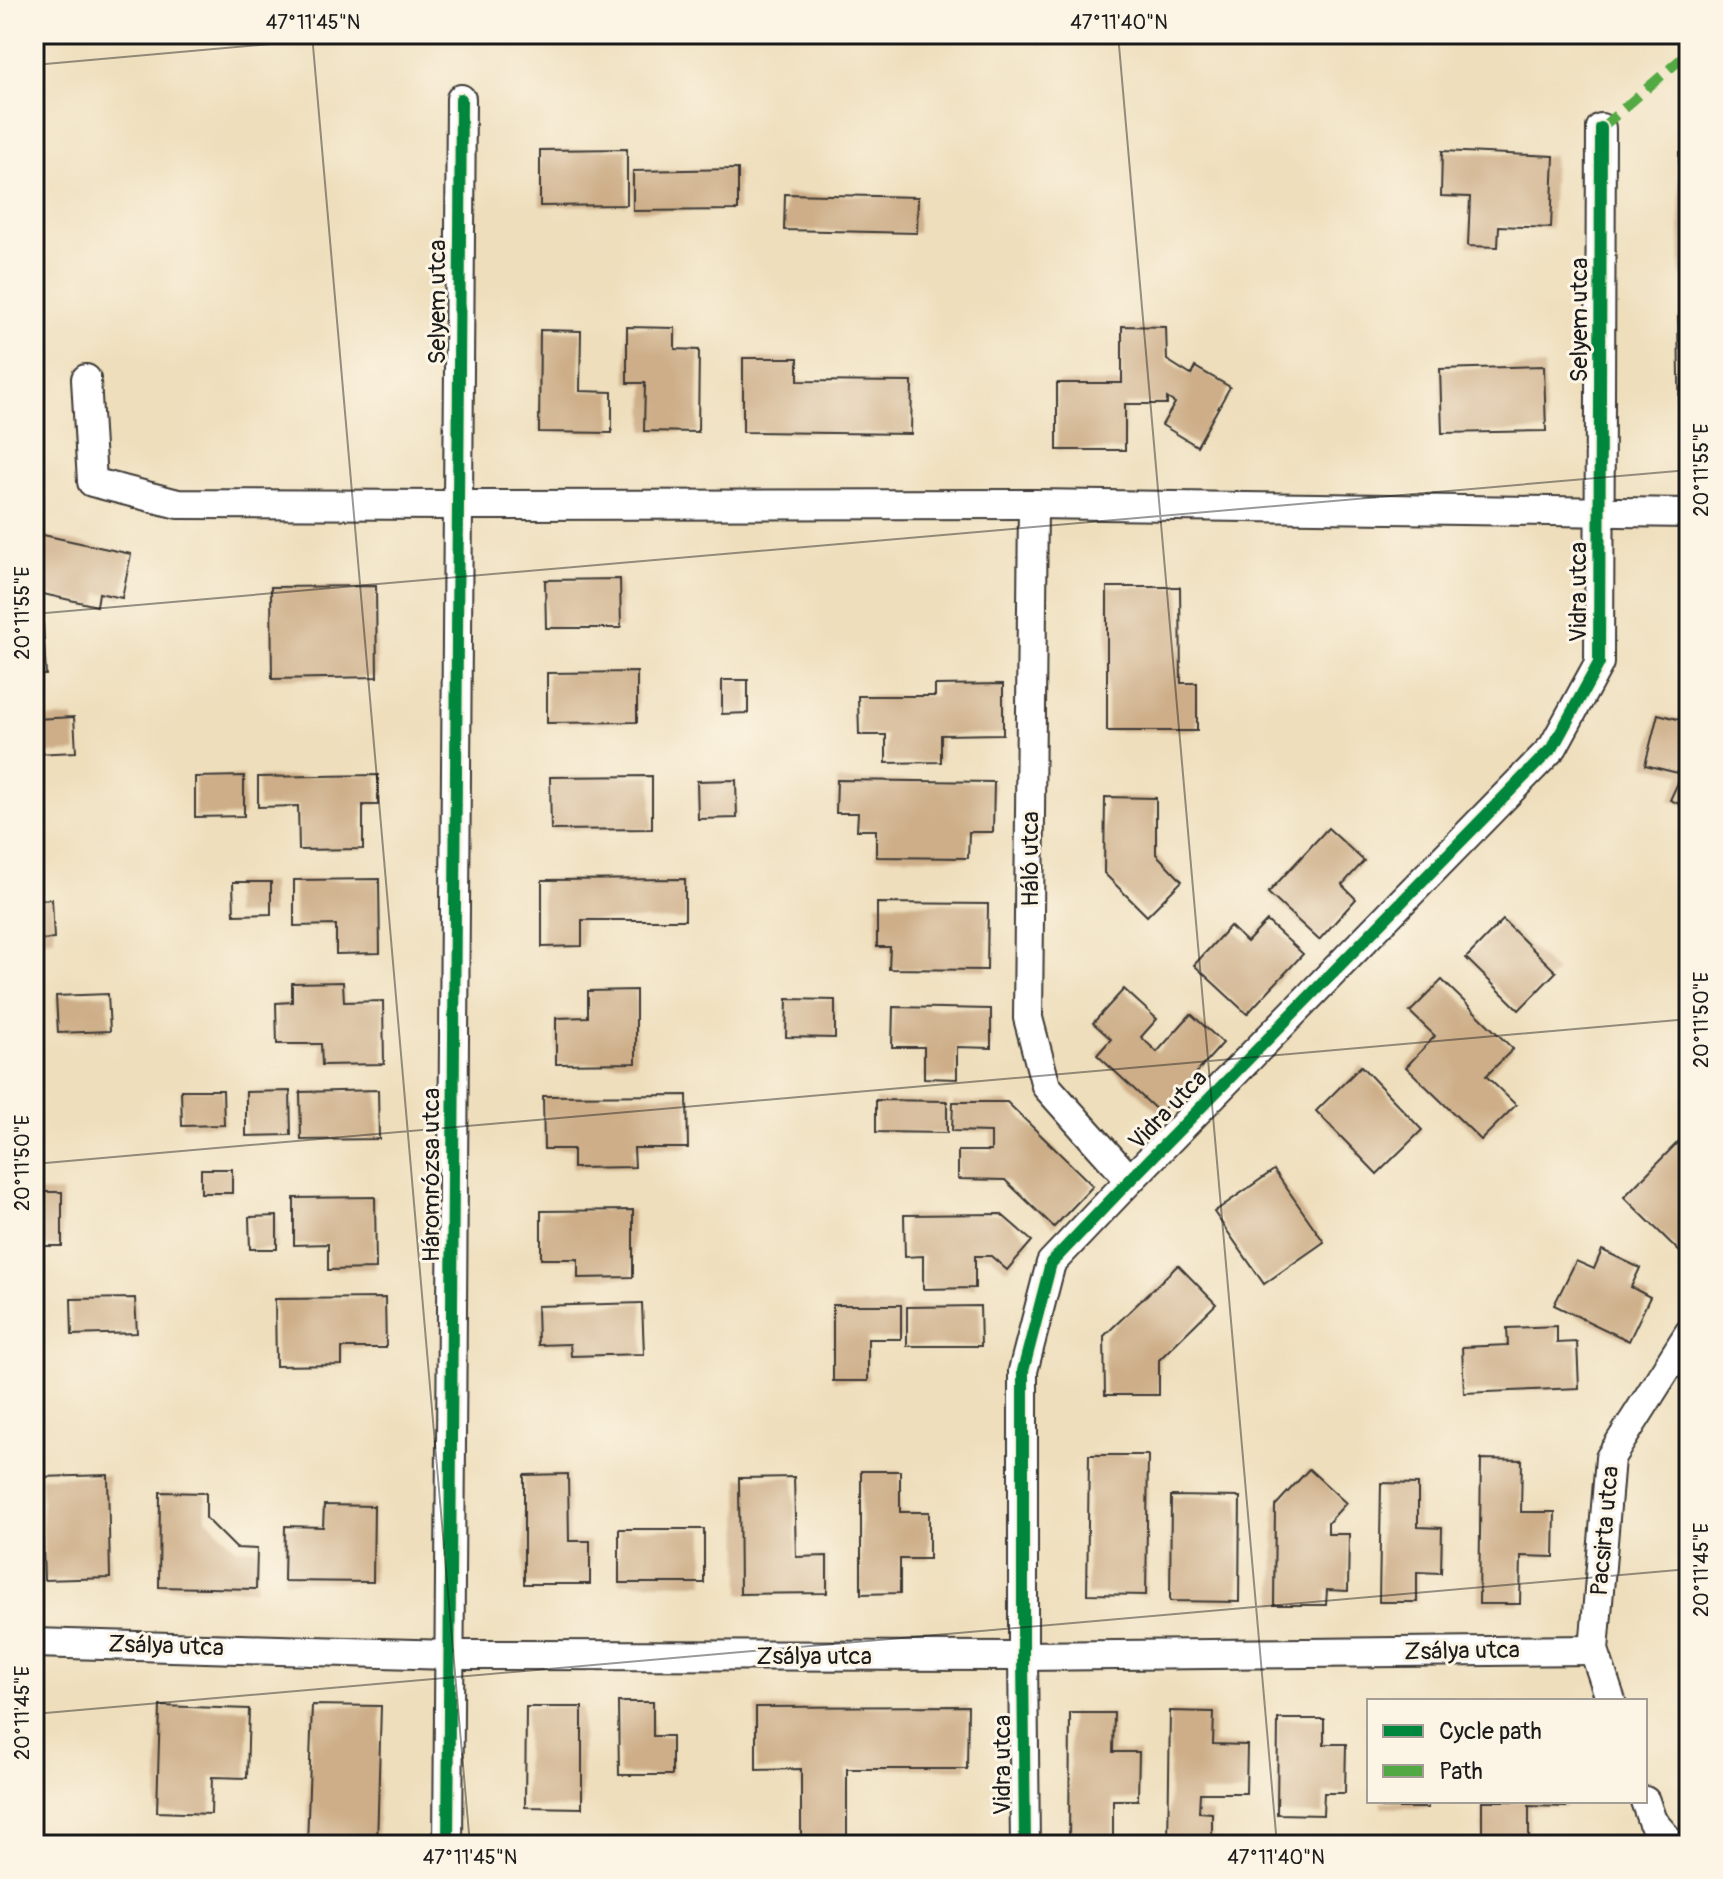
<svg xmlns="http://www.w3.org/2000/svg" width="1723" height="1879" font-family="Pangolin,sans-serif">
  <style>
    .building { fill: #cdae88 }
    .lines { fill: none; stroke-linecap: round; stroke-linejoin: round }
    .minor-casing { stroke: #3c3934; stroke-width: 32 }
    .minor { stroke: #fff; stroke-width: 28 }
    .quiet { stroke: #52a943; stroke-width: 10; stroke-dasharray: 20 10; stroke-linecap: butt }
    .cycleway-casing { stroke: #fcf5e5; stroke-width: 17 }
    .cycleway { stroke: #00873e; stroke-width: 12 }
    .ticks { fill: none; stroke: #1c1c1c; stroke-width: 2; stroke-opacity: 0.45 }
    .labels { text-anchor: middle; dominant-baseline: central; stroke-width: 6; stroke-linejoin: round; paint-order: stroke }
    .street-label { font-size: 24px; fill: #1c1c1c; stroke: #fcf5e5 }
    .neatline { fill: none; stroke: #1c1c1c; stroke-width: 3 }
    .ticks-label { font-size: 20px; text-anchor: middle; fill: #1c1c1c }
  </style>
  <rect width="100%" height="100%" fill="#fcf5e5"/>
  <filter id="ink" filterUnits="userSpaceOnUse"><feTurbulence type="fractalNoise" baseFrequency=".0125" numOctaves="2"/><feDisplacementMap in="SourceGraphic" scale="16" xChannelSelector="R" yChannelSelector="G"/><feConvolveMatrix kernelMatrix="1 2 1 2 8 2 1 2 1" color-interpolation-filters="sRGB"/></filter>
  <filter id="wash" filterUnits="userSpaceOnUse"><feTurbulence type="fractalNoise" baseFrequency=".006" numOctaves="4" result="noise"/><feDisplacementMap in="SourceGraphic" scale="32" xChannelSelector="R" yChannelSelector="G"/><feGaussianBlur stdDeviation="1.8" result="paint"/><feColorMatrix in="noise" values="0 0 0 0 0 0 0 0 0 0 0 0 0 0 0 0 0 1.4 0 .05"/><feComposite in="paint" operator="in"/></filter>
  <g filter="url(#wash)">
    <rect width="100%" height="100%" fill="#eedebc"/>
    <g id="blocks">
      <g class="building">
        <path d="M1036,34H1070V44H1037Z"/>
        <path d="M627,149V205L540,206V150Z"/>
        <path d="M1442,151L1554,156L1551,228L1499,226L1498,247L1468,246L1470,197L1441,196Z"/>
        <path d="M1679,152H1689V277H1681Z"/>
        <path d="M738,169V210L633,211V171Z"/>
        <path d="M785,194L918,197L917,233L784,230Z"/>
        <path d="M1689,316V436H1680L1678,317Z"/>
        <path d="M1122,326L1166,327L1167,360L1191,375L1195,367L1230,387L1197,446L1162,425L1175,403L1167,398V404H1125V450H1057V383H1122Z"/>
        <path d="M627,327L675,328V349L699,350L698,432L644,431L645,383H627Z"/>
        <path d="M540,330L581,331L580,391L612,392V433L539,432Z"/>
        <path d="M743,358H798V381L912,382L911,434L743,432Z"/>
        <path d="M1544,366L1546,431L1442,433L1440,369Z"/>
        <path d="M34,533L131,554L122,598L99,593L97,606L34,592Z"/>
        <path d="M620,579L621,628H546L545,580Z"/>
        <path d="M376,586L377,677L272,679L271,587Z"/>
        <path d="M1107,587H1180L1181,683H1197V731H1107Z"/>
        <path d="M43,624L46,675H34V625Z"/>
        <path d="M637,672V722L547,723V673Z"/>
        <path d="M722,680H748V713L722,714Z"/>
        <path d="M1003,684V734L941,735V762L886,763V735H859L858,696H935V685Z"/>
        <path d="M1658,714L1689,722V808L1670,800L1682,774L1645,765Z"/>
        <path d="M74,717L76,752L34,754V719Z"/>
        <path d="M378,775V805H363V849L299,850L298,806L258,807V777Z"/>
        <path d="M244,776V816L195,817V777Z"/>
        <path d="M652,776V829L551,830L550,777Z"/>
        <path d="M736,780L737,818L698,819L697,781Z"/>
        <path d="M837,780L994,782L993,832H969L968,858L876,857V830H857L858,813H836Z"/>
        <path d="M1105,797L1156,798V854L1182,881L1147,916L1104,873Z"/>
        <path d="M1328,828L1364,861L1342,885L1356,899L1319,940L1268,893Z"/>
        <path d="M379,879L380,953L336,954V925L294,926V880Z"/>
        <path d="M685,879V920H582V946L542,947V880Z"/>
        <path d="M233,882H271V914L234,915Z"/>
        <path d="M52,899L54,939L34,940V900Z"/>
        <path d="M877,903L988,904L987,970L889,969L890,947H877Z"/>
        <path d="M1503,920L1556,972L1519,1010L1466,958Z"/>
        <path d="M1267,921L1303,954L1247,1014L1194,965L1230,926L1247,942Z"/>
        <path d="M1442,980L1513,1049L1486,1076L1516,1105L1481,1140L1406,1067L1435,1036L1410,1012Z"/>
        <path d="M343,982L344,1002L383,1001L384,1064L322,1065L321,1044H277L276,1003L292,1002V983Z"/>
        <path d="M1124,989L1157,1019L1141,1037L1157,1052L1191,1014L1223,1043L1160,1113L1097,1055L1111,1039L1093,1023Z"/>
        <path d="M636,990V1063L556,1064V1018L588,1017V991Z"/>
        <path d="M108,994L110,1031L58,1033L56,996Z"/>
        <path d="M787,999L835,1000V1038L786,1037Z"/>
        <path d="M893,1007L991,1009V1048L957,1047V1079L924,1078V1047H892Z"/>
        <path d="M1361,1066L1422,1130L1377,1174L1316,1111Z"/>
        <path d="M34,1088H37L39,1132L34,1133Z"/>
        <path d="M181,1090H223L224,1125L182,1126Z"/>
        <path d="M378,1090L379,1139L301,1140L300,1092Z"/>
        <path d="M290,1091L291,1135L246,1136V1092Z"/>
        <path d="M687,1095L688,1148H634L635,1167L573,1168V1149H544L543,1096Z"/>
        <path d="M876,1100L947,1101V1133L876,1132Z"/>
        <path d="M953,1102H1007L1093,1186L1054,1227L1005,1180L958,1179V1151H991V1132L952,1131Z"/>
        <path d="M1679,1141L1689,1151V1261L1624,1197Z"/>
        <rect x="201" y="1169" width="31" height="24"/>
        <path d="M1274,1170L1324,1242L1264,1284L1214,1212Z"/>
        <rect x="34" y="1192" width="28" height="54"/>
        <path d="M375,1197L376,1269L328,1270V1244L294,1245V1198Z"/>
        <path d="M633,1210V1277L578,1278V1259H541V1211Z"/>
        <path d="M1001,1214L1032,1241L1007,1270L991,1256H975V1288L923,1289V1256L905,1257L904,1215Z"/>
        <path d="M277,1216V1249H250L249,1217Z"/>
        <path d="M1602,1250L1640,1268L1631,1287L1650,1297L1629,1341L1554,1305L1576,1261L1594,1269Z"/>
        <path d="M1178,1265L1216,1304L1159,1360V1395H1105L1104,1336Z"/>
        <path d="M135,1298L137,1333L72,1335L71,1299Z"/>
        <path d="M385,1298L386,1348H342V1365L276,1366L275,1299Z"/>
        <path d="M642,1303L644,1354L571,1356L570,1344L538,1345L537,1306Z"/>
        <path d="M833,1305H901V1339H868V1381H833Z"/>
        <path d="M980,1306L981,1346H907V1307Z"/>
        <path d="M1557,1326V1343L1577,1342L1579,1388L1464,1393L1462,1347L1508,1345L1507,1328Z"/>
        <path d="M1089,1455H1148L1146,1595L1087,1594Z"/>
        <path d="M1481,1459L1522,1460L1521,1512H1555L1554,1557L1521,1556L1520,1604H1479Z"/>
        <path d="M1309,1469L1346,1503L1328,1523V1534H1349L1348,1591L1327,1590L1326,1605H1274L1275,1506Z"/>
        <path d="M861,1471H900V1512H929V1559H900V1593L861,1594Z"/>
        <path d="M568,1474L569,1541H590V1584H524V1475Z"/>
        <path d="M108,1475L110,1578L44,1580L41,1477Z"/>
        <path d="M794,1477L796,1557L827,1556V1593L740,1594L739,1478Z"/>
        <path d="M1381,1483L1418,1484V1527L1442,1528L1441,1573L1417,1572V1602H1379Z"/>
        <path d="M160,1492L206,1493V1518L236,1548L257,1549L256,1589L159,1587Z"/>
        <path d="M1171,1496L1240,1497L1239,1602L1170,1601Z"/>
        <path d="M324,1505L374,1506L373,1582L284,1581L285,1526L323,1527Z"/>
        <rect x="619" y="1529" width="85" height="54"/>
        <path d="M618,1702H653V1736H672V1775H619Z"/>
        <path d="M312,1705L381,1706L377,1845H307Z"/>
        <path d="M160,1706L249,1709L247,1778L212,1777L211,1814L157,1812Z"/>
        <path d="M968,1706L967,1769H847V1842H801V1769L756,1770V1707Z"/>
        <path d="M526,1707H582V1808L525,1807Z"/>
        <path d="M1170,1711L1214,1712L1213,1744L1247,1745L1246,1793H1200L1199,1812L1212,1813V1845H1168Z"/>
        <path d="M1070,1713H1114L1113,1752H1139L1138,1800H1113V1845H1069Z"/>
        <path d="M1278,1719H1324V1744H1346L1345,1793H1324L1323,1815L1277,1814Z"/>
        <rect x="1381" y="1801" width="47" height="7"/>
        <path d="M1482,1801H1566V1807L1529,1806V1839H1482Z"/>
      </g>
    </g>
  </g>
  <g filter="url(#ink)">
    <use href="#blocks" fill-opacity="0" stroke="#3c3934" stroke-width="2"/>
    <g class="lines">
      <g class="minor-casing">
        <g id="minor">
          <path d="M86,379L92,482L178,504L457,505L1033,504L1689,513"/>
          <path d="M1033,504L1028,1018L1046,1086L1130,1180"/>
          <path d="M34,1643L449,1655L1023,1656L1594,1650"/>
          <path d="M1611,1701L1594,1650L1610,1458L1689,1333"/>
          <path d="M1645,1801L1652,1821L1673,1845"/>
          <path d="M448,1845L461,99"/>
          <path d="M1025,1845L1023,1656V1371L1051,1263L1130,1180L1553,747L1599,663L1601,128"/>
        </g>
      </g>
      <use href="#minor" class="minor"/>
      <path class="quiet" d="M1601,128L1689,52"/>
      <g class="cycleway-casing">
        <g id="cycleway">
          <path d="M448,1845L461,99"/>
          <path d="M1025,1845L1023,1656V1371L1051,1263L1130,1180L1553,747L1599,663L1601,128"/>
        </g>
      </g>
      <use href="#cycleway" class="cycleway"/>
    </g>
  </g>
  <path class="ticks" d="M312,34L470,1845M1118,34L1277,1845M34,65L384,34M34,614L1689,470M34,1164L1689,1019M34,1714L1689,1569"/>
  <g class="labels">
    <g class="street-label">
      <text transform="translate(437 302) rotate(-90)">Selyem utca</text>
      <text transform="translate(1579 320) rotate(-90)">Selyem utca</text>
      <text transform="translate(1578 592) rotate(-90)">Vidra utca</text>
      <text transform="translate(1030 859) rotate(-90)">Háló utca</text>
      <text transform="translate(1168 1110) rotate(-46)">Vidra utca</text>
      <text transform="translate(431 1175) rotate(-90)">Háromrózsa utca</text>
      <text transform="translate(1605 1531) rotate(-85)">Pacsirta utca</text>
      <text transform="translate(166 1646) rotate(2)">Zsálya utca</text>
      <text transform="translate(1462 1651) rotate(-1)">Zsálya utca</text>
      <text x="814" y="1656">Zsálya utca</text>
      <text transform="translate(1002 1765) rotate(-90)">Vidra utca</text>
    </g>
  </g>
  <rect width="1723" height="1879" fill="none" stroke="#fcf5e5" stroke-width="88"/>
  <rect x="1367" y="1699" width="280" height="104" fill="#fcf5e5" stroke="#a29e95" stroke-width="2"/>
  <rect x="1383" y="1725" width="40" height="12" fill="#00873e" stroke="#a29e95" stroke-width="2"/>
  <text x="1439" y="1739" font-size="24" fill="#1c1c1c">Cycle path</text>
  <rect x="1383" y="1765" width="40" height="12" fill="#52a943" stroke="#a29e95" stroke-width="2"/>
  <text x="1439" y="1779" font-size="24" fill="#1c1c1c">Path</text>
  <rect x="44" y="44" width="1635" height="1791" class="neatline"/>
  <g class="ticks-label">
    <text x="313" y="29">47°11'45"N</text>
    <text x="1119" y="29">47°11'40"N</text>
    <text transform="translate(1701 470) rotate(-90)" y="7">20°11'55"E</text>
    <text transform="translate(22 613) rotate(-90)" y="7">20°11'55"E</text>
    <text transform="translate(1701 1020) rotate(-90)" y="7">20°11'50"E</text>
    <text transform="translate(22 1163) rotate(-90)" y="7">20°11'50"E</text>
    <text transform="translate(1701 1570) rotate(-90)" y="7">20°11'45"E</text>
    <text transform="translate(22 1713) rotate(-90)" y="7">20°11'45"E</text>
    <text x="470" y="1864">47°11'45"N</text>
    <text x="1276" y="1864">47°11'40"N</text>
  </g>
</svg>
